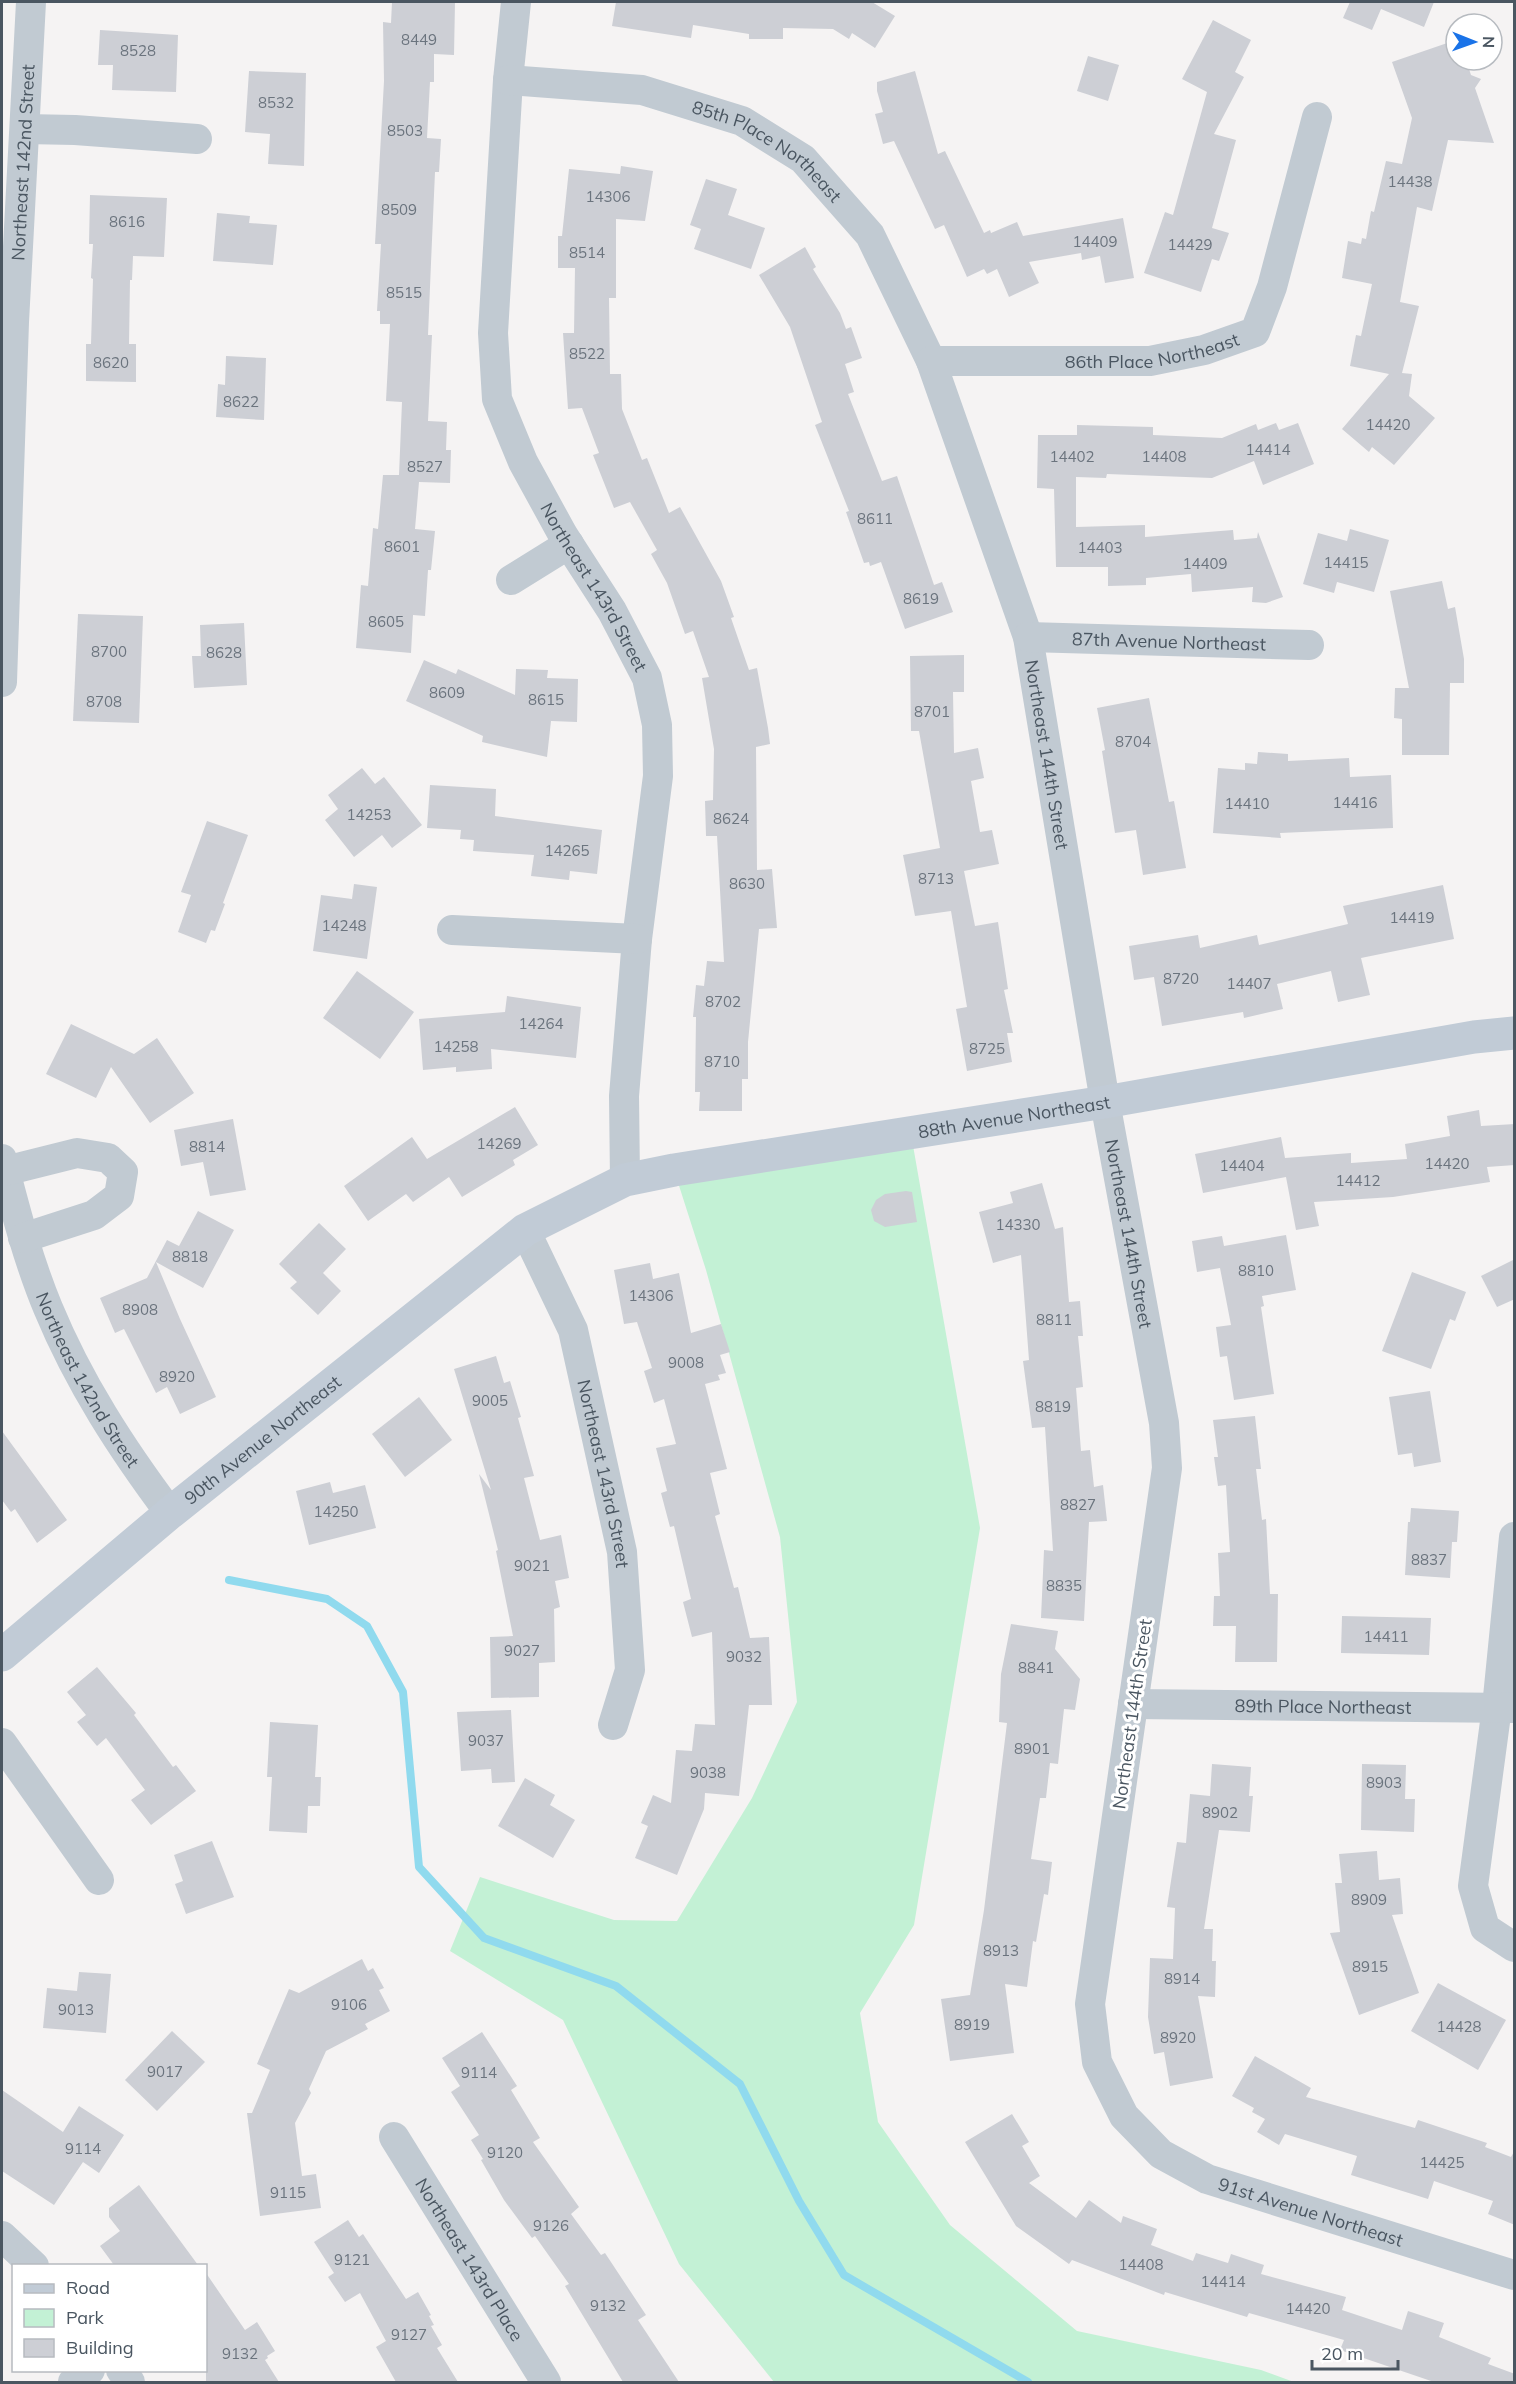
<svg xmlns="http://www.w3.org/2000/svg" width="1516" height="2384" font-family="Mulish,sans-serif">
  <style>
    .green { fill: #c3f1d5 }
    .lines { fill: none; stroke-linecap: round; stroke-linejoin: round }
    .stream { stroke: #90daee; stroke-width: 8 }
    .building { fill: #cdcfd5 }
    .street { stroke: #c1cad2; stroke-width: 30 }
    .secondary { stroke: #c1cbd6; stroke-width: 33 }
    .labels { text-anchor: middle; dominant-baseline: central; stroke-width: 6; stroke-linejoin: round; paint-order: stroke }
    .number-label { font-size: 15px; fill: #6b747e }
    .street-label { font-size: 18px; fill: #4a5661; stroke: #fff }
  </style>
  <rect width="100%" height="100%" fill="#f5f3f3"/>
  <path class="green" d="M911,1134L980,1528L914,1925L860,2013L878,2122L950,2225L1077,2331L1261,2370L1294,2382H774L679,2264L563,2020L450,1951L480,1877L614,1920L677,1921L752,1798L797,1702L780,1537L706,1270L674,1170Z"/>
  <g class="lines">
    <path class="stream" d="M229,1580L327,1599L367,1626L403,1692L419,1867L484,1938L616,1986L740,2084L799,2201L844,2275L1028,2382"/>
  </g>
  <g class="building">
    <path d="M392,2H455L454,55L434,54V82H430L427,138L441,139L439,172H435L431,263L428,335H432L428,421L447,422L446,450H451L450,483L419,482L415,529L435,531L431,570H428L425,616L413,615L411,653L356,648L361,585L368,586L373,528L378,529L383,475H399L402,402L386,401L390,324H380V311H377L381,244H375L384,81L383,22L391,23Z"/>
    <path d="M616,2H872L895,16L875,48L852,33L849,39L833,29L783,28V39H749V34L693,25L691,38L612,26Z"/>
    <path d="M1350,2H1434L1424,27L1381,9L1372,30L1343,18Z"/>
    <path d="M1213,20L1251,40L1235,72L1244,77L1214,134L1236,140L1212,228L1229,233L1219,261L1212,259L1201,292L1144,273L1165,212L1173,215L1207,92L1182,79Z"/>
    <path d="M100,30L178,35L176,92L112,90L113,65H98Z"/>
    <path d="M1456,40V60H1466L1471,75L1481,79L1475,88L1494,143L1448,140L1432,211L1417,207L1400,302L1419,306L1402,373L1412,374L1409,396L1435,418L1394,465L1372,447L1369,452L1342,429L1389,374L1350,366L1356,335L1361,336L1372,284L1342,278L1348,241L1361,244L1362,238L1366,239L1371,211L1374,212L1386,161L1402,164L1412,118L1392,62Z"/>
    <path d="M1088,56L1119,65L1108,101L1077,91Z"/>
    <path d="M249,71L306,73L304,166L268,164L270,134L245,132Z"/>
    <path d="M915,71L938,154L945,151L984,233L990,230L991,233L1017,222L1023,236L1123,218L1134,278L1105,283L1100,256L1082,260L1081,253L1029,262L1039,283L1009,297L997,269L987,274L984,269L967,277L944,225L935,229L894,141L883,144L875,114L883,112L877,91V82Z"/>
    <path d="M621,166L653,171L645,221L616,219V298H609L610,374H621L622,409L642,460L647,458L669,513L680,507L721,581L734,617L731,618L749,670L757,668L768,728L770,744L756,747L757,870L772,869L777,928L759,929L748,1042V1079H742V1111H699L700,1092H695L696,1017H693L696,985L704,986L707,961L724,962L717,836H706L705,801L713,800L714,749L702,678L709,677L693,631L685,634L667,583L651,554L657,550L630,502L614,508L593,455L599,453L582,408L568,409L563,333H574L575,268H558V236H562L569,169L620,174Z"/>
    <path d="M706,179L737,189L728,215L765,228L751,269L694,249L701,229L690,225Z"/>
    <path d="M90,195L167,198L164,257L133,256L132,280H130L129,344H136V382L86,381V344H91L93,279L91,278L93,244H89Z"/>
    <path d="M217,213L250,216L249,223L277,225L273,265L213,261Z"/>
    <path d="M805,247L816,267L813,269L840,313L846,329L851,327L862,358L845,364L854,392L848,394L882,481L897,476L934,585L942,582L953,612L905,629L881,562L870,566L869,562L864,563L846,512L849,511L815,425L822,422L790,327L759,275Z"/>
    <path d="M226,356L266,358L264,420L216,417L218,384L225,385Z"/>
    <path d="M1276,423L1279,430L1298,423L1314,464L1263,485L1254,461L1212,478L1107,474L1106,478L1076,477V527L1145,525V537L1233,530L1234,540L1257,538L1258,532L1283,597L1266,603L1252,602L1253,587L1192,592L1191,574L1146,578V585L1108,586V567H1056L1054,489L1037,488L1038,435H1077V425L1153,427V435L1222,438L1256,424L1258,430Z"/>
    <path d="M1350,529L1389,540L1374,592L1337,582L1334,593L1303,584L1318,533L1347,541Z"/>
    <path d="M1442,581L1448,609L1455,607L1464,659V683H1450L1449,755H1402V719L1394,718L1395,688H1409L1390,591Z"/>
    <path d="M78,614L143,616L139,723L73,721Z"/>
    <path d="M244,623L247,685L194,688L192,656H201L200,625Z"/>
    <path d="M964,655V692H953L954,753L978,748L984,778L971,781L980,832L992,830L999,864L964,871L975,926L998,922L1008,989L1004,990L1013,1033H1007L1012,1062L967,1071L956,1009L967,1007L951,911L915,916L903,855L940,848L919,731H911L910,656Z"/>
    <path d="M424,660L456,674L458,669L515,695L516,669L548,670L547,678L578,679L577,722L551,721L547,757L482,742L483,736L406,701Z"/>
    <path d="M1149,698L1169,802L1174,801L1186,868L1143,875L1136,830L1115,833L1102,751L1105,750L1097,708Z"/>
    <path d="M1258,752L1288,754V761L1349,758L1350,777L1391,775L1393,828L1280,833L1281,838L1213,833L1218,768L1245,770V763L1257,764Z"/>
    <path d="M362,768L375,784L384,777L422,825L392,848L382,835L354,857L325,820L338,809L328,795Z"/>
    <path d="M430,785L496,789L495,816L602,830L597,874L570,871L569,880L531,876L534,855L473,851L474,840L460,839L461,830L427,828Z"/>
    <path d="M207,821L248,835L223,903L225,904L216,928L215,931L211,930L206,943L178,932L191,895L181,892Z"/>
    <path d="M354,884L377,887L367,959L313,951L321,895L352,899Z"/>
    <path d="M1443,885L1454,939L1361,958L1370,995L1338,1002L1331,971L1277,984L1283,1009L1244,1018L1243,1012L1162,1026L1154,977L1134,980L1129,946L1198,935L1200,948L1257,935L1259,945L1348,924L1343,906Z"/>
    <path d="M357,971L414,1012L380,1059L323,1018Z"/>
    <path d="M507,996L581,1007L576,1058L491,1049L492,1069L456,1072V1067L423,1070L419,1019L505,1012Z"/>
    <path d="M71,1024L134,1054L157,1038L194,1093L150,1123L111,1067L96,1098L46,1074Z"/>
    <path d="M515,1107L538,1145L513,1160L515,1165L462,1197L449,1177L413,1202L406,1194L368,1221L344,1186L412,1137L427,1159Z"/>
    <path d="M1479,1110L1481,1126L1515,1124V1165L1487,1167L1490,1182L1393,1197L1314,1202L1319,1226L1296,1230L1286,1177L1203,1193L1195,1154L1281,1137L1285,1158L1351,1153V1163L1407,1159L1405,1144L1450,1136L1447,1116Z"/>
    <path d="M233,1119L246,1190L210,1196L203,1162L181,1166L174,1130Z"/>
    <path d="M1042,1183L1055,1229L1063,1227L1069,1302L1080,1301L1083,1336H1078L1083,1387L1076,1388L1081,1451L1090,1450L1094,1487L1103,1485L1107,1521L1089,1522L1084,1621L1041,1618L1044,1550L1053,1551L1045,1427L1032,1428L1023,1361L1029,1360L1021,1255L993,1263L979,1212L1013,1203L1010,1192Z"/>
    <path d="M906,1191L912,1192L917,1222L885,1227L874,1221L871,1210L876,1200L885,1194Z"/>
    <path d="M198,1211L234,1230L203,1288L156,1262L180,1319L216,1397L180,1414L167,1387L156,1393L124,1329L115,1333L100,1298L147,1278L167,1240L179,1246Z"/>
    <path d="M319,1223L346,1249L323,1273L341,1291L318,1315L290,1288L297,1282L279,1264Z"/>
    <path d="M1286,1235L1296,1290L1262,1296L1264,1306L1261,1307L1274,1394L1234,1400L1227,1356L1220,1357L1216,1327L1231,1325L1220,1268L1197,1272L1192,1241L1222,1236L1224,1246Z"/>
    <path d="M1515,1259V1299L1497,1307L1481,1276Z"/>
    <path d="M650,1263L653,1279L679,1273L691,1333L721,1324L730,1352L720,1355L726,1373L718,1375L720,1380L705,1384L727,1469L710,1473L720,1514L715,1516L734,1588L738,1587L750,1638L769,1637L772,1705H749L739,1796L705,1793L704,1809L677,1875L635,1858L648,1826L641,1823L653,1795L671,1803L676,1750L692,1751L695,1724L715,1725L712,1632L692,1637L683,1602L691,1599L674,1526L670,1527L661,1493L667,1491L656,1448L676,1444L664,1399L654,1403L644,1371L652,1368L637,1322L624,1324L614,1270Z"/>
    <path d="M1412,1272L1466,1292L1455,1321L1450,1319L1431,1369L1382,1351Z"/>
    <path d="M496,1356L504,1383L510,1381L521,1417L518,1418L534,1476L524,1478L540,1540L561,1535L569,1578L555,1581L560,1607L554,1609L555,1662L539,1663V1697L491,1698L490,1637L513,1636L496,1551L498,1550L479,1474L491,1490L454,1369Z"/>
    <path d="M1430,1391L1441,1462L1414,1467L1412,1453L1398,1455L1389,1397Z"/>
    <path d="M419,1397L452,1440L405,1477L372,1434Z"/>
    <path d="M1255,1416L1261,1469H1256L1262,1520L1266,1519L1270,1594H1278L1277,1662H1235L1236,1626H1213L1214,1596H1220L1218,1553L1230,1552L1226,1485L1218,1486L1214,1457H1218L1213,1420Z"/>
    <path d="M2,1431L67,1520L37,1543L15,1509L11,1512L2,1500Z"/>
    <path d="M330,1482L333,1493L365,1485L376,1528L309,1545L296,1491Z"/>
    <path d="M1411,1508L1459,1511L1457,1542H1452L1450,1578L1405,1575L1408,1522H1410Z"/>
    <path d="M1342,1616L1431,1618L1429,1655L1341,1653Z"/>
    <path d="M1011,1624L1058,1631L1055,1649L1080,1679L1075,1710L1064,1709L1058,1764L1050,1763L1046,1798H1040L1031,1859L1052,1862L1048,1895L1044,1894L1036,1942L1033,1941L1027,1987L1005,1984L1014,2053L950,2061L941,1999L970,1995L984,1910L1007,1723L999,1722L1001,1674Z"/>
    <path d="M97,1667L136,1713L134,1715L173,1767L176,1765L196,1791L151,1825L131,1800L145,1790L106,1738L97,1746L77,1722L86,1715L67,1692Z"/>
    <path d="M511,1710L515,1782L492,1783L491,1769L461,1771L457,1712Z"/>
    <path d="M270,1722L318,1725L315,1777H321L320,1806H308L307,1833L269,1831L272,1777H267Z"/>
    <path d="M1212,1764L1251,1767L1249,1796H1253L1250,1832L1219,1830L1204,1929H1213L1212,1961H1216L1215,1997L1198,1996L1213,2078L1170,2086L1164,2052L1154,2054L1148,2017L1150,1958L1173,1959L1175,1908L1167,1907L1177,1842L1186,1843L1190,1794L1210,1796Z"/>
    <path d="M1362,1764L1406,1765L1405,1799H1415L1414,1832L1361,1830Z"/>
    <path d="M525,1778L555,1795L550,1805L575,1820L553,1858L498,1826Z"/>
    <path d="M212,1841L234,1897L186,1914L175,1884L183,1881L174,1855Z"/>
    <path d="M1377,1851L1379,1880L1400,1878L1403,1914L1392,1915L1419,1993L1359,2015L1330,1933L1340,1932L1335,1883H1342L1339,1854Z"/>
    <path d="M362,1959L368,1971L373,1968L384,1988L379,1990L390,2011L365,2024L368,2029L326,2051L309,2089L311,2093L295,2123L302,2176L316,2174L321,2208L260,2216L247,2113H252L270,2070L257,2064L289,1989L299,1993Z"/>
    <path d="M79,1972L111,1974L106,2033L43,2028L47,1988L77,1991Z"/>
    <path d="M1438,1983L1506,2020L1478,2070L1411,2031Z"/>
    <path d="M172,2031L205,2062L157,2111L125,2080Z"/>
    <path d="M482,2032L517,2086L511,2090L540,2138L533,2142L579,2207L571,2214L601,2255L605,2253L646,2315L638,2320L679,2382H623L565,2286L569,2284L535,2236L532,2238L504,2200L481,2160L483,2159L471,2140L479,2135L451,2092L460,2086L442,2058Z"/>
    <path d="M1255,2056L1311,2088L1306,2097L1415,2128L1418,2120L1487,2143L1485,2147L1511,2157L1515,2150V2225L1488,2214L1493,2201L1434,2181L1428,2199L1351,2175L1357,2156L1285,2134L1279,2145L1257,2132L1265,2119L1252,2112L1254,2108L1232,2096Z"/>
    <path d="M2,2090L63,2132L79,2106L124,2135L99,2173L83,2162L54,2205L2,2171Z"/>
    <path d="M1012,2114L1029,2142L1022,2146L1040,2176L1029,2183L1076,2218L1089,2200L1121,2223L1123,2216L1157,2229L1151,2245L1193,2261L1196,2253L1228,2263L1231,2254L1264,2265L1261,2274L1346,2297L1342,2310L1402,2330L1408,2311L1444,2323L1439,2337L1491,2358L1488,2364L1515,2374V2382H1434L1340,2350L1344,2340L1249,2313L1247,2317L1165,2292L1164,2295L1072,2260L1069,2264L1016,2226L965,2142Z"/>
    <path d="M139,2185L198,2265H114L100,2246L120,2231L109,2217V2208Z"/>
    <path d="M348,2220L359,2237L363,2234L406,2299L418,2292L431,2315L429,2316L434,2325L431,2326L442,2345L437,2348L458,2382H396L376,2347L386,2341L360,2293L345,2302L328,2277L334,2273L314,2242Z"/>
    <path d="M206,2273L245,2330L257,2322L275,2351L267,2356L268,2358L265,2360L279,2382H206Z"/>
  </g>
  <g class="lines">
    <g class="street">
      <path id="s1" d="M516,2L508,80L493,333L497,399L523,462L563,535L612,611L647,678L657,725L658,776L637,939L624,1096L625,1180"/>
      <path id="s2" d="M508,80L642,90L742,121L803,159L870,235L931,361L1028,637L1105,1102L1164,1423L1167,1468L1090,2004L1097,2062L1124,2116L1161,2154L1207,2179L1514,2275"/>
      <path d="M25,129L75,130L197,139"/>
      <path id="s3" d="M931,361H1150L1204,350L1255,332L1272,287L1317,117"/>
      <path d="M511,580L569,544"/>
      <path id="s4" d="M1028,637L1309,645"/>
      <path id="s5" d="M2,682L14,322L31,2"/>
      <path d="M452,930L637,939"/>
      <path id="s6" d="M2,1159C15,1209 28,1260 48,1308C79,1383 122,1449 170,1513"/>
      <path d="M5,1171L77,1153L108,1158L123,1172L119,1196L94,1215L23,1238"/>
      <path id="s7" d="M525,1230L573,1330L622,1552L630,1670L613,1725"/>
      <path d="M1514,1537L1497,1707L1473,1886L1485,1928L1514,1947"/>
      <path id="s8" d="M1133,1704L1514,1708"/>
      <path d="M2,1743L99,1880"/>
      <path id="s9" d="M394,2137L546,2382"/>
      <path d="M2,2236L34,2266"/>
      <path d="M121,2370L130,2382"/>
      <path d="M73,2382L90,2370"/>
    </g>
    <path class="secondary" id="s10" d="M2,1655L170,1513L525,1230L625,1180L674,1170L1105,1102L1474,1037L1514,1033"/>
  </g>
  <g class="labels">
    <g class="number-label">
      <text x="419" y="39">8449</text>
      <text x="138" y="50">8528</text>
      <text x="276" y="102">8532</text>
      <text x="405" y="130">8503</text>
      <text x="1410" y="181">14438</text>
      <text x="608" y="196">14306</text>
      <text x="399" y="209">8509</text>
      <text x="127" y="221">8616</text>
      <text x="1095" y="241">14409</text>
      <text x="1190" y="244">14429</text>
      <text x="587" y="252">8514</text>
      <text x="404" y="292">8515</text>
      <text x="587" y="353">8522</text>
      <text x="111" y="362">8620</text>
      <text x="241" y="401">8622</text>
      <text x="1388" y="424">14420</text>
      <text x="1268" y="449">14414</text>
      <text x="1072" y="456">14402</text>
      <text x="1164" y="456">14408</text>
      <text x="425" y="466">8527</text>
      <text x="875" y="518">8611</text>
      <text x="402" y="546">8601</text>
      <text x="1100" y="547">14403</text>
      <text x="1346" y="562">14415</text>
      <text x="1205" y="563">14409</text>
      <text x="921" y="598">8619</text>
      <text x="386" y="621">8605</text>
      <text x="109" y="651">8700</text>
      <text x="224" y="652">8628</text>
      <text x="447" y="692">8609</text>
      <text x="546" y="699">8615</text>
      <text x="104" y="701">8708</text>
      <text x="932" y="711">8701</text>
      <text x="1133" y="741">8704</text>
      <text x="1355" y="802">14416</text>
      <text x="1247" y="803">14410</text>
      <text x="369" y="814">14253</text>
      <text x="731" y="818">8624</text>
      <text x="567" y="850">14265</text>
      <text x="936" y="878">8713</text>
      <text x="747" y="883">8630</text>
      <text x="1412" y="917">14419</text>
      <text x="344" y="925">14248</text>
      <text x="1181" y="978">8720</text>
      <text x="1249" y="983">14407</text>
      <text x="723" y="1001">8702</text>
      <text x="541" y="1023">14264</text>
      <text x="456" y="1046">14258</text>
      <text x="987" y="1048">8725</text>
      <text x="722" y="1061">8710</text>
      <text x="499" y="1143">14269</text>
      <text x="207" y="1146">8814</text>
      <text x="1447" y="1163">14420</text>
      <text x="1242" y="1165">14404</text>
      <text x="1358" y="1180">14412</text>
      <text x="1018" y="1224">14330</text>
      <text x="190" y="1256">8818</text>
      <text x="1256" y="1270">8810</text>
      <text x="651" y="1295">14306</text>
      <text x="140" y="1309">8908</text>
      <text x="1054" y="1319">8811</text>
      <text x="686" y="1362">9008</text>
      <text x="177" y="1376">8920</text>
      <text x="490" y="1400">9005</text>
      <text x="1053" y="1406">8819</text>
      <text x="1078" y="1504">8827</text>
      <text x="336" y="1511">14250</text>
      <text x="1429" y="1559">8837</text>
      <text x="532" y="1565">9021</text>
      <text x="1064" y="1585">8835</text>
      <text x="1386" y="1636">14411</text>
      <text x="522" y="1650">9027</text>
      <text x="744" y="1656">9032</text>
      <text x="1036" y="1667">8841</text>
      <text x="486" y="1740">9037</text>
      <text x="1032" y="1748">8901</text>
      <text x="708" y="1772">9038</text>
      <text x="1384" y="1782">8903</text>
      <text x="1220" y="1812">8902</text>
      <text x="1369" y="1899">8909</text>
      <text x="1001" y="1950">8913</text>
      <text x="1370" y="1966">8915</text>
      <text x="1182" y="1978">8914</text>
      <text x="349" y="2004">9106</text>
      <text x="76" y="2009">9013</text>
      <text x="972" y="2024">8919</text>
      <text x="1459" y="2026">14428</text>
      <text x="1178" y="2037">8920</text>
      <text x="165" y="2071">9017</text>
      <text x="479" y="2072">9114</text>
      <text x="83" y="2148">9114</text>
      <text x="505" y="2152">9120</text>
      <text x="1442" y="2162">14425</text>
      <text x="288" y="2192">9115</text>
      <text x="551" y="2225">9126</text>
      <text x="352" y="2259">9121</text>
      <text x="1141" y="2264">14408</text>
      <text x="1223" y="2281">14414</text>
      <text x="608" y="2305">9132</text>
      <text x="1308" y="2308">14420</text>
      <text x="409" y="2334">9127</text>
      <text x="240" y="2353">9132</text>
    </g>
    <g class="street-label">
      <text stroke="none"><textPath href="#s2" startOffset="276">85th Place Northeast</textPath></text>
      <text stroke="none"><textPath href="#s5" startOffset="520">Northeast 142nd Street</textPath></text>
      <text stroke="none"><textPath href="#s3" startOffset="222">86th Place Northeast</textPath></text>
      <text stroke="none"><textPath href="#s1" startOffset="610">Northeast 143rd Street</textPath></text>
      <text stroke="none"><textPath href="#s4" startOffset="141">87th Avenue Northeast</textPath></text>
      <text stroke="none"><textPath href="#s2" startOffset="964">Northeast 144th Street</textPath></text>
      <text stroke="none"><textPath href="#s10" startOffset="1180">88th Avenue Northeast</textPath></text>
      <text stroke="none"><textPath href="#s2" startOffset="1450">Northeast 144th Street</textPath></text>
      <text stroke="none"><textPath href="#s6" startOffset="238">Northeast 142nd Street</textPath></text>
      <text stroke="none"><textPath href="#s10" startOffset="338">90th Avenue Northeast</textPath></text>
      <text stroke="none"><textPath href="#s7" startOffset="258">Northeast 143rd Street</textPath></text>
      <text stroke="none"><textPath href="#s8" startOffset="190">89th Place Northeast</textPath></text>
      <text transform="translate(1132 1714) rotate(-82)">Northeast 144th Street</text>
      <text stroke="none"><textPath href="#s2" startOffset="2562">91st Avenue Northeast</textPath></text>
      <text stroke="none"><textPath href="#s9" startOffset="144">Northeast 143rd Place</textPath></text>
    </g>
  </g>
  <rect width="1516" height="2384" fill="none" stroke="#4a5661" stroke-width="6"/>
  <rect x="12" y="2264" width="195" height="108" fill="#ffffff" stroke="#b7bbc0" stroke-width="1.5"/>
  <rect x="24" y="2284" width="30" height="9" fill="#c1cbd6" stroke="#b7bbc0" stroke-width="1.5"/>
  <text x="66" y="2294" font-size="18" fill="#4a5661">Road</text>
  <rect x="24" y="2309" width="30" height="18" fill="#c3f1d5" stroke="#b7bbc0" stroke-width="1.5"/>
  <text x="66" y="2324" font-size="18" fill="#4a5661">Park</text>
  <rect x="24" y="2339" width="30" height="18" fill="#cdcfd5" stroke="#b7bbc0" stroke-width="1.5"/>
  <text x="66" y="2354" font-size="18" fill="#4a5661">Building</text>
  <g transform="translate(1474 42) rotate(91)"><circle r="28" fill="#ffffff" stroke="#b7bbc0" stroke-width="1.5"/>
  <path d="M0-4.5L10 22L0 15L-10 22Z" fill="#1a73e8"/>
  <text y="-9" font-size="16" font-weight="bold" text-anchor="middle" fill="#4a5661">N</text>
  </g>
  <path d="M1312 2360v9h86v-9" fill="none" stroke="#4a5661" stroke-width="3"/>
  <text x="1321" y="2360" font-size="18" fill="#4a5661" stroke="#ffffff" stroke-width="4.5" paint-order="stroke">20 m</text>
</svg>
